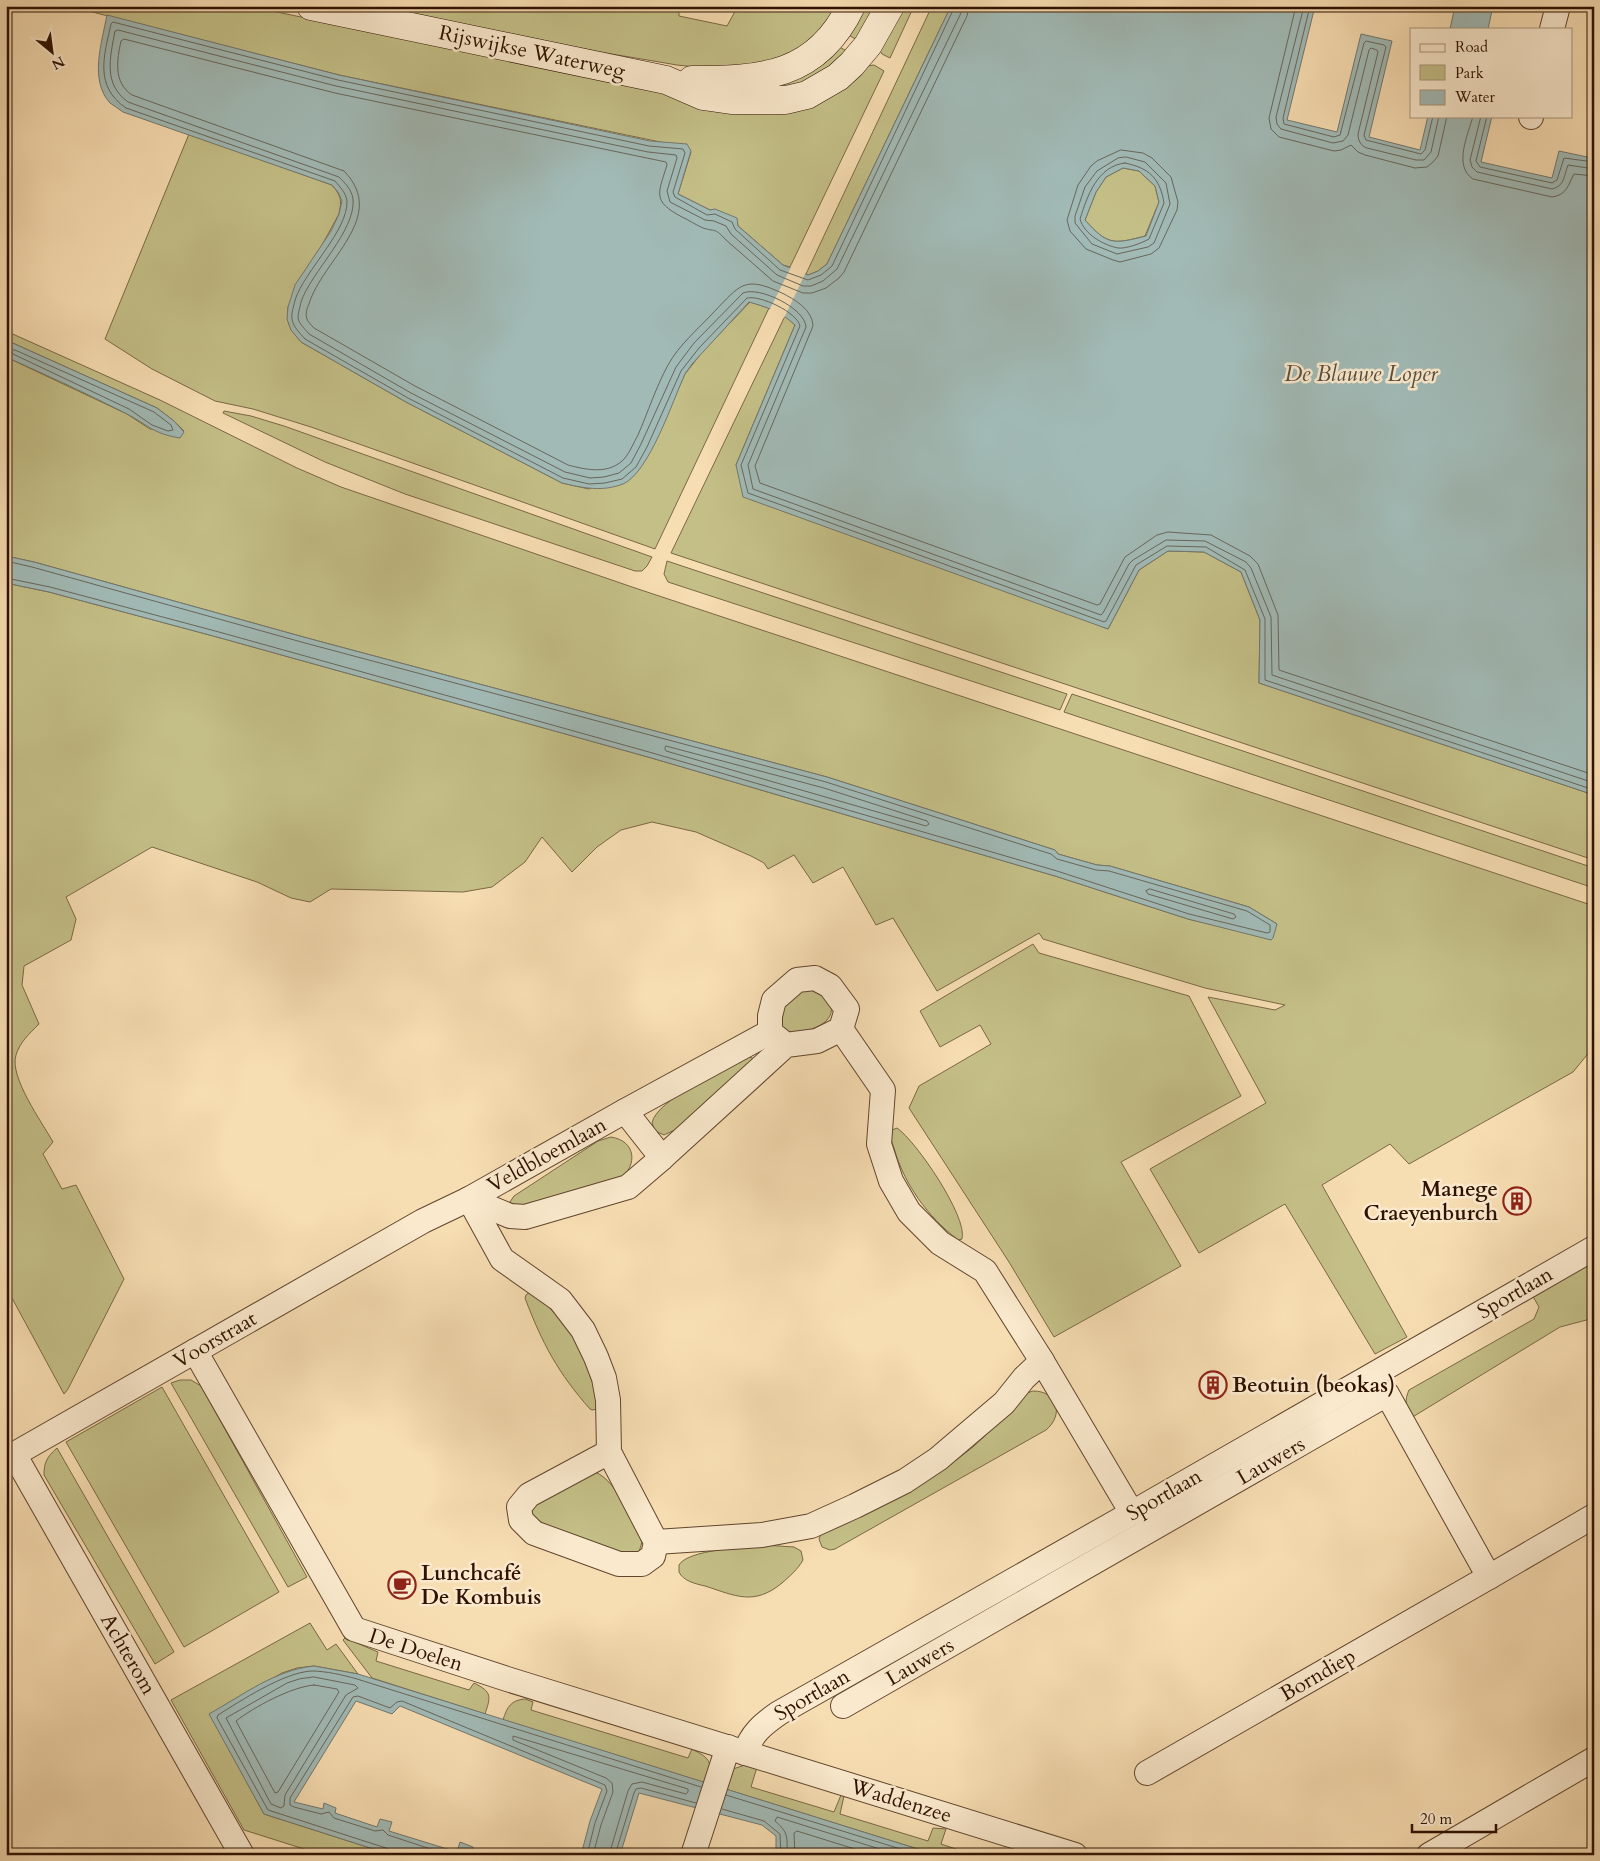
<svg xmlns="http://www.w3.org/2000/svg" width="1600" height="1861" font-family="Cardo,serif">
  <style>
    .green { fill: #c4bf87; stroke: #7a6844 }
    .water { fill: #a1bab6; stroke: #73776e; fill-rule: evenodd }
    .pier { fill: #f7ddb2 }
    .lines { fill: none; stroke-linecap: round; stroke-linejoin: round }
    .shore { stroke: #68665c; stroke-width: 1 }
    .minor-casing { stroke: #61452d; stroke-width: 26 }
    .secondary-casing { stroke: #2f1201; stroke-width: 29 }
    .minor { stroke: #fae9cd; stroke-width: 24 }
    .secondary { stroke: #fae9cd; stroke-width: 28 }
    .labels { text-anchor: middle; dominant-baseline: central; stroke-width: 5; stroke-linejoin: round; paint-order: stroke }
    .street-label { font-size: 21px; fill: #2f1201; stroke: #fae9cd }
    .poi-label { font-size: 21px; font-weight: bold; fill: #2f1201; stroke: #fae9cd; text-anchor: start }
    .water-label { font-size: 22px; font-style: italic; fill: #574d40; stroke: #fae9cd }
  </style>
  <rect width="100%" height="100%" fill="#f7ddb2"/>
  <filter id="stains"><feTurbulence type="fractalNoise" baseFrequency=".004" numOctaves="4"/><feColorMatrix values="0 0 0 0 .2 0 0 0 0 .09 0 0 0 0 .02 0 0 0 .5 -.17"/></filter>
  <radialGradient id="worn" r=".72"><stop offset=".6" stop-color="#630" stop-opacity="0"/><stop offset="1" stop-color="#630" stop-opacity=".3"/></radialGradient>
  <g class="green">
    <path d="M69,6H248L749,110L867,66L874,65L884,71L790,267L783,265L738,226L736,218L710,210L678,194L691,152L665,143L339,75Z"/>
    <path d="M376,6H645L679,10V16L727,26L738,6H844L831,26L780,62L715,69L677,65L600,52Z"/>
    <path d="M859,6H882L859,41L845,33Z"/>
    <path d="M898,6H914L890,58L882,54L879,49Z"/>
    <path d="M932,6H951L827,264L818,271L808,275L806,274Z"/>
    <path d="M838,46L850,53L844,59L792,89L734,88Z"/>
    <path d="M189,134L332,185C341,196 342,199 339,214L288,307C286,324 290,329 301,342L406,402L562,483L589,489L651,449L685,374L703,351L750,302L769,308L655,549L311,427L253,409L215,401L152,369L105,339Z"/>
    <path d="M1123,168L1139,171L1155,186L1159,202L1145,236C1114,244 1108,246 1085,220L1096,192L1106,177Z"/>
    <path d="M785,316L795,325L736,465L1108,629L1139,570L1168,551L1204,552L1241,572L1260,620L1259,683L1594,795V860L671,553Z"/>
    <path d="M6,331L160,400L297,468L341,487L635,588L1594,906V1044L1591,1050L1573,1072L1409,1164L1390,1144L1322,1185L1407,1337L1375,1354L1285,1204L1199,1253L1150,1169L1266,1103L1208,997L1275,1010L1285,1005L1205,988L1043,939L1039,933L937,991L893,918L876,925L843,867L813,883L794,855L768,869L764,863L751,856L696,832L652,822L621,830L597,847L572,872L542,837L525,862L492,887L463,892L331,889L310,902L291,898L257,882L152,847L66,897L76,919L71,940L24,966L22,985L39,1024C29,1034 20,1042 16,1055C9,1077 42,1122 53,1142L43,1154L62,1189L76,1185L124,1279L68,1389L64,1394L6,1287V583L49,592L217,637L648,757L1055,876L1188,919L1257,935L1277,924L1249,907L1110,866L1097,865L1058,854L1055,850L827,777L307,638L34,562L6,556V357L127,414L150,429L184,431L174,421L157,408L6,340Z"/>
    <path d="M224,411L251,416L284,426L652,557L647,566L642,571H635L405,494L325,462L223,413Z"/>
    <path d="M667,561L1067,694L1060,710L668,582L664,574Z"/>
    <path d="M1072,694L1594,868V888L1064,712Z"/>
    <path d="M1033,944L1039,953L1189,996L1241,1096L1121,1162L1181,1266L1054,1337L1009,1262L909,1108L919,1086L991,1044L980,1025L940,1047L920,1011Z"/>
    <path d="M821,989C824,994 830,1001 831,1006C836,1028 793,1037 781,1029L778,1017L794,991Z"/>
    <path d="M748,1056L754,1059L679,1128L664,1135L655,1131L652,1123C656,1100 727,1067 748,1056Z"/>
    <path d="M897,1128C916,1141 968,1217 962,1239L959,1240L957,1239C928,1217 904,1184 894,1148C892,1142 889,1136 892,1130Z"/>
    <path d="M611,1137C636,1141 638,1165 620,1179L520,1208L513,1206L510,1202L514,1196L598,1141Z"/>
    <path d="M1594,1257V1318L1560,1327L1411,1418C1406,1407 1404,1401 1409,1390L1534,1319L1539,1307L1531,1293Z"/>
    <path d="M531,1291C557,1312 579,1339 591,1371C595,1383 596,1397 598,1409L592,1410L590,1409C558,1373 542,1343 525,1298L526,1295Z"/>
    <path d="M180,1380H191L201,1386L307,1577L288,1587L171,1383Z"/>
    <path d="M162,1387L279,1592L184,1647L66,1442Z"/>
    <path d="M1033,1391C1058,1391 1064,1415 1046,1430L835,1549L830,1550L822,1547L819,1539L821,1534C875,1510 927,1484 973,1447C992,1430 1009,1411 1027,1393Z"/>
    <path d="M57,1448L174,1652L155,1664L44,1475C44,1462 47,1457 57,1448Z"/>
    <path d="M591,1471C615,1475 633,1522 642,1542L639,1552L622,1554L557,1532L533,1517L531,1507Z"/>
    <path d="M763,1545L794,1547L801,1551L803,1560C798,1569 790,1576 782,1583C754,1606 736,1596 705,1586C696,1584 683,1581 679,1572V1565C687,1550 745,1547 763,1545Z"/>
    <path d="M310,1623L327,1650L336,1644L358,1674L314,1666L297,1668L282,1673L210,1714L264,1814L392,1855H323L244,1830L171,1700Z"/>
    <path d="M345,1638L378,1652L376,1661L469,1690L474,1683C492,1692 491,1696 485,1714L372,1678L343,1640Z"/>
    <path d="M525,1699L533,1702L531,1710L688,1758L692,1749C711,1759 713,1762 706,1783L503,1720C507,1707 511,1700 525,1699Z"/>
    <path d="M745,1765L757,1767L751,1787L834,1812L841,1795L844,1796L840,1814L928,1841L933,1828L946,1829L941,1844L974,1855H937L722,1788L730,1770Z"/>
  </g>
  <g class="water">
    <path d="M951,6H1315L1287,120L1337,132L1361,34L1392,41L1369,137L1420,150L1428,116H1492L1481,162L1552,178L1559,151L1592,158L1594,153V795L1259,683L1260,620L1241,572L1204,552L1168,551L1139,570L1108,629L743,497L736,465L795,325C781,312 767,307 749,302L692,364L685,374C673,400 649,473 623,484C602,492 583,488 562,483L406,402L301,342L291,330L287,319L288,307L295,285L331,231L339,214L342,201L338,192L332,185L123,112C119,109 114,106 110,103C89,80 102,42 107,15L339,75L650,141L687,144L691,151L678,194L710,210L715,209L737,218L738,226L783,265L808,275L818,271L827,264ZM1123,168L1139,171L1155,186L1159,202L1146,236C1114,244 1108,246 1085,220L1096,192L1106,177Z"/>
    <path d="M1455,6H1493L1488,29H1450Z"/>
    <path d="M6,340L157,408L174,421L184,432L180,438C153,434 147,424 125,413C86,393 46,375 6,357Z"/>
    <path d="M6,556L34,562L307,638L827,777L1055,850L1058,854L1097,865L1110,866L1249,907L1277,924L1273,938L1271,940L1188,919L1055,876L648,757L217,637L49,592L6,583Z"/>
    <path d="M314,1666L358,1674L937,1855H776V1836L762,1825L639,1793L620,1855H581L590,1821L602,1789L400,1706L392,1714L356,1701L294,1802L323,1809L324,1803L336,1808L335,1813L377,1827L380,1819L392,1822L389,1831L457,1852L460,1842L473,1847L472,1855H392L264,1814L209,1714C243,1695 275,1670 314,1666Z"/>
  </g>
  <path class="pier" d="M792,265L806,272L784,318L769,311Z"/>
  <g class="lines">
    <g class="shore">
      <path d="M955,6L832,266L821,275L808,280L780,270L735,229L732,222L715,214L707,215L675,197L673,192L685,153L683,149L649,146L338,80L113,22L111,24C104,56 94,86 126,108L335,181C340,187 346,193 347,201C348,231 305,270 295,300C294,306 291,313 292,319C293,327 300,333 305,339L408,398L563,478L589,484L605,483L622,479L636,467L647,447L681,371L699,348L747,298C760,295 797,312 800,326L741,465L748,493L1104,622L1106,621L1136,565L1167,546L1206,547L1245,570L1265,619V680L1594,790"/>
      <path d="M962,6L961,13L837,269L823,281L811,286H803L777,275L731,234L726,226L714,221L705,220L670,202L667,191L677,158L676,155L648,152L336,86L118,30L115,31C110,58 103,84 128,102L339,177C345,183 352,190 353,199C356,231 311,272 301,302C300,307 298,313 298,318C299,324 305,329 309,334L411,393L565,472L590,478L604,477L619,473L631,463L641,444L676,367L694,343L743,293C759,286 805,308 806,327L748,465L753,489L1101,615L1103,613L1129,564L1133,560L1166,540L1205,541L1246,562L1251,568L1271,617L1272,675L1594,783"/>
      <path d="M969,6L967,16L844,272L839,278L826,288L812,293H803L773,281L726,240C715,228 717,232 703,228C696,225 689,220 682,217C652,201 658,194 667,165L666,162L335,93L124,39L121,41C117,60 113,82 132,95L344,171C389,217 322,260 309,304C307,308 305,314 307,319C308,322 311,325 314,328L415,386L568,465C587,470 610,475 625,458C630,452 634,442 638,435C648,412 656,387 668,365C679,345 698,329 713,313C741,284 744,275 784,294C797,301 812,310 813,326L755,466L760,483L1097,605L1100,604L1125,557L1157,535L1168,532L1211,535L1250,556L1258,564L1278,615L1279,670L1594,775"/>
      <path d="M1296,6L1269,118L1271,129L1279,137L1334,151L1341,150L1351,145L1358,152L1365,155L1415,168L1427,167L1433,162L1438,156L1447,116"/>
      <path d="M1304,6L1276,117L1277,124L1281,129L1333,143L1343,141L1348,135L1369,50L1371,48L1377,50L1378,52L1358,134C1358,141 1361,146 1367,148L1416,160H1424L1431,152L1439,116"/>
      <path d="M1310,6L1283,118L1284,124L1334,137L1340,135L1364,43L1366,41L1384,45L1386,47L1364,135L1366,140L1421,154L1425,150L1433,116"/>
      <path d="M1473,116C1468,135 1453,166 1473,179L1552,197C1567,195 1568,185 1574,174L1594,176"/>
      <path d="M1481,116L1470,160L1472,167L1477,172L1552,189C1565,186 1564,175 1568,165L1594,169"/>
      <path d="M1487,116L1476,161L1480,167L1552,183L1557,180L1564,158L1594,162"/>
      <path d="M1121,150L1143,153L1152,158L1171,177L1178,202L1177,210L1159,248L1151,254L1120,262L1113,260L1086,249L1070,231L1067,220L1078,185L1091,166L1097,161Z"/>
      <path d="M1126,157L1145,162L1166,183L1170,204L1154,243L1148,247L1117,254L1092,244L1075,223V216L1085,187L1097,171L1118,158Z"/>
      <path d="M1125,163C1149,168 1160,178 1164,203L1149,239C1142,243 1126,249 1118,248C1103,245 1084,234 1080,219C1087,197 1097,166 1125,163Z"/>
      <path d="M6,346L12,350H15L154,412L171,425L173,430L168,431L152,425L129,409L13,354L12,352H6"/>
      <path d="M6,561L32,567L305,643L826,782L1051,854L1057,859L1096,870L1109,871L1247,911L1270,925V932L1267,933L1189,914L1057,871L649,752L219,632L50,587L6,578"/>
      <path d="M666,746L824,788L927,821L929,824L926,826L666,751L665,749Z"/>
      <path d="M1150,889L1234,914L1236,917L1233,919L1148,894L1146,891Z"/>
      <path d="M314,1677L355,1685L358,1688L346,1695L285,1795L284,1806L281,1808L271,1804L226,1718L287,1683L299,1679Z"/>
      <path d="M314,1685L337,1689L339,1692L278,1792L275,1793L236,1721C254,1707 291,1687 314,1685Z"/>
      <path d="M726,1795L920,1855"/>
      <path d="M722,1809L764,1821L780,1834L781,1855"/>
      <path d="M390,1855V1850L386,1848L268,1810L217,1718L218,1715C242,1700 283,1673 311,1671C326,1671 343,1675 357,1679L701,1787"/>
      <path d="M449,1855L388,1835L383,1830L375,1831L334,1818L329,1812L321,1814L294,1807L290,1805V1798L353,1697L358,1696L390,1708L397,1702L402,1701L605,1785L607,1791L595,1823L587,1855"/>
      <path d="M593,1855L601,1825L613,1792L612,1783L606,1778L513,1740V1736L688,1789V1792L686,1794L642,1782L632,1784L628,1791L609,1855"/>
      <path d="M615,1855L634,1793L636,1789L641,1788L696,1803"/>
      <path d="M787,1855C787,1837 789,1833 775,1821L777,1817L899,1855"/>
      <path d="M795,1855L794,1833L797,1831L874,1855"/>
    </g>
    <g class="minor-casing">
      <g id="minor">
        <path d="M1552,29L1558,6"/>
        <path d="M1531,117V116"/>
        <path d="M841,1029L883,1090L879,1144L891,1181L909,1212L940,1243L985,1271L1042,1361L1132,1513"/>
        <path d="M625,1111L662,1158"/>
        <path d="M469,1199L502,1259L560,1300L583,1330L596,1357L604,1378L608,1400L609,1452L656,1542L653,1556L642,1564H619L534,1533L521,1520L519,1507L529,1495L609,1452"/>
        <path d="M469,1199L510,1216L525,1217L628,1187L662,1158L786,1045L817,1041L841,1029L847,1009L830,986L815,978L797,980L774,1000L770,1016V1032L786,1045"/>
        <path d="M195,1351L354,1629L507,1679L1075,1855"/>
        <path d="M14,1454L242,1855"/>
        <path d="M6,1459L423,1221L469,1199L625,1111L770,1032"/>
        <path d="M656,1542L762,1535L811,1526L855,1506L905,1481L938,1459L1004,1403L1024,1378L1042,1361"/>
        <path d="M843,1706L1387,1394L1489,1577L1594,1516"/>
        <path d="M745,1753C751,1734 763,1724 779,1713L1132,1513L1594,1248"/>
        <path d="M1147,1773L1489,1577"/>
        <path d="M694,1852L728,1747"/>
        <path d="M1429,1855L1594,1759"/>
      </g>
    </g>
    <g class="secondary-casing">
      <g id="secondary">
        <path d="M311,6L666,80L703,96L731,100H786L807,95L838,77L852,64L868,45L890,6"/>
        <path d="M692,80C761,80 817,77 851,6"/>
      </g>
    </g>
    <use href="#minor" class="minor"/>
    <use href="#secondary" class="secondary"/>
  </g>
  <defs>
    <g id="building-ring" transform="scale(1.4375)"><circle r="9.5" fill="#fae9cd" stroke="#8f2418" stroke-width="1.5"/><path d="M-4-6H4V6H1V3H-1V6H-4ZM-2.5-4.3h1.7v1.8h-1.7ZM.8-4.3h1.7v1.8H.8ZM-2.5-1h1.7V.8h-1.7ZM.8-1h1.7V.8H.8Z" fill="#8f2418"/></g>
    <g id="cafe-ring" transform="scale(1.4375)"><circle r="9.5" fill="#fae9cd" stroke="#8f2418" stroke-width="1.5"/><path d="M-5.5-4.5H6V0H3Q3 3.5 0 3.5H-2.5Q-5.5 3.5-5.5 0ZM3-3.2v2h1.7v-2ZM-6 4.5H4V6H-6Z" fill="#8f2418"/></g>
  </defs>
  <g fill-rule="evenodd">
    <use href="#building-ring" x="1517" y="1201"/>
    <use href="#building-ring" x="1213" y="1385"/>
    <use href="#cafe-ring" x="402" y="1585"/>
  </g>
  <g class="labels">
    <g class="street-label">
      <text transform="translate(532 52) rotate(12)">Rijswijkse Waterweg</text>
      <text transform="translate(547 1155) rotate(-29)">Veldbloemlaan</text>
      <text transform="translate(1515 1293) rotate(-30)">Sportlaan</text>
      <text transform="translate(215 1340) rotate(-30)">Voorstraat</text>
      <text transform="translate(1271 1461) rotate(-30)">Lauwers</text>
      <text transform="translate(1164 1495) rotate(-30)">Sportlaan</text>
      <text transform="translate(416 1650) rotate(18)">De Doelen</text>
      <text transform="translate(128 1654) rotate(60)">Achterom</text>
      <text transform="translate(920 1662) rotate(-30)">Lauwers</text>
      <text transform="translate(1318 1675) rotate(-30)">Borndiep</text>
      <text transform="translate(812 1695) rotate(-30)">Sportlaan</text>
      <text transform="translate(901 1801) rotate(17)">Waddenzee</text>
    </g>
    <g class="poi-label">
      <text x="1498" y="1189" text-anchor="end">Manege<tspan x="1498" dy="24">Craeyenburch</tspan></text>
      <text x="1232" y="1385">Beotuin (beokas)</text>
      <text x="421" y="1573">Lunchcafé<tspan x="421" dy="24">De Kombuis</tspan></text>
    </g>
    <g class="water-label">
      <text x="1361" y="374">De Blauwe Loper</text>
    </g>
  </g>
  <rect width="1600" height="1861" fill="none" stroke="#f7ddb2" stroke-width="25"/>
  <rect x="8" y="8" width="1585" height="1846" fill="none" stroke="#2f1201" stroke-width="2.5"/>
  <rect x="12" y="12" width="1575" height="1836" fill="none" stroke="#2f1201"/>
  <rect x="1410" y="28" width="162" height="90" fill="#fae9cd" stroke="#a9937b"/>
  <rect x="1420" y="44" width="25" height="8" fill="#fae9cd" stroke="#a9937b"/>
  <text x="1455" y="52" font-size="15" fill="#2f1201">Road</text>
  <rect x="1420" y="65" width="25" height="15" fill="#c4bf87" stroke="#a9937b"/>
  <text x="1455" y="78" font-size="15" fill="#2f1201">Park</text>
  <rect x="1420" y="90" width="25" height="15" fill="#a1bab6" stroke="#a9937b"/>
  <text x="1455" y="102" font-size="15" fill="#2f1201">Water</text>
  <g transform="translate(52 52) rotate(151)" stroke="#fae9cd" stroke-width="4" paint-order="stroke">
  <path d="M0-4L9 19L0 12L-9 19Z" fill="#2f1201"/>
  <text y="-8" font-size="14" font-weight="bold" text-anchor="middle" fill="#2f1201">N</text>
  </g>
  <path d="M1412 1824v8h84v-8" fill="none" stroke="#2f1201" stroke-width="2.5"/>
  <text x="1420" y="1824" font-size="15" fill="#2f1201" stroke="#fae9cd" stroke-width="4" paint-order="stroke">20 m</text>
  <rect width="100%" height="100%" filter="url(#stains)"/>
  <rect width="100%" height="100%" fill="url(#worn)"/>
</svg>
